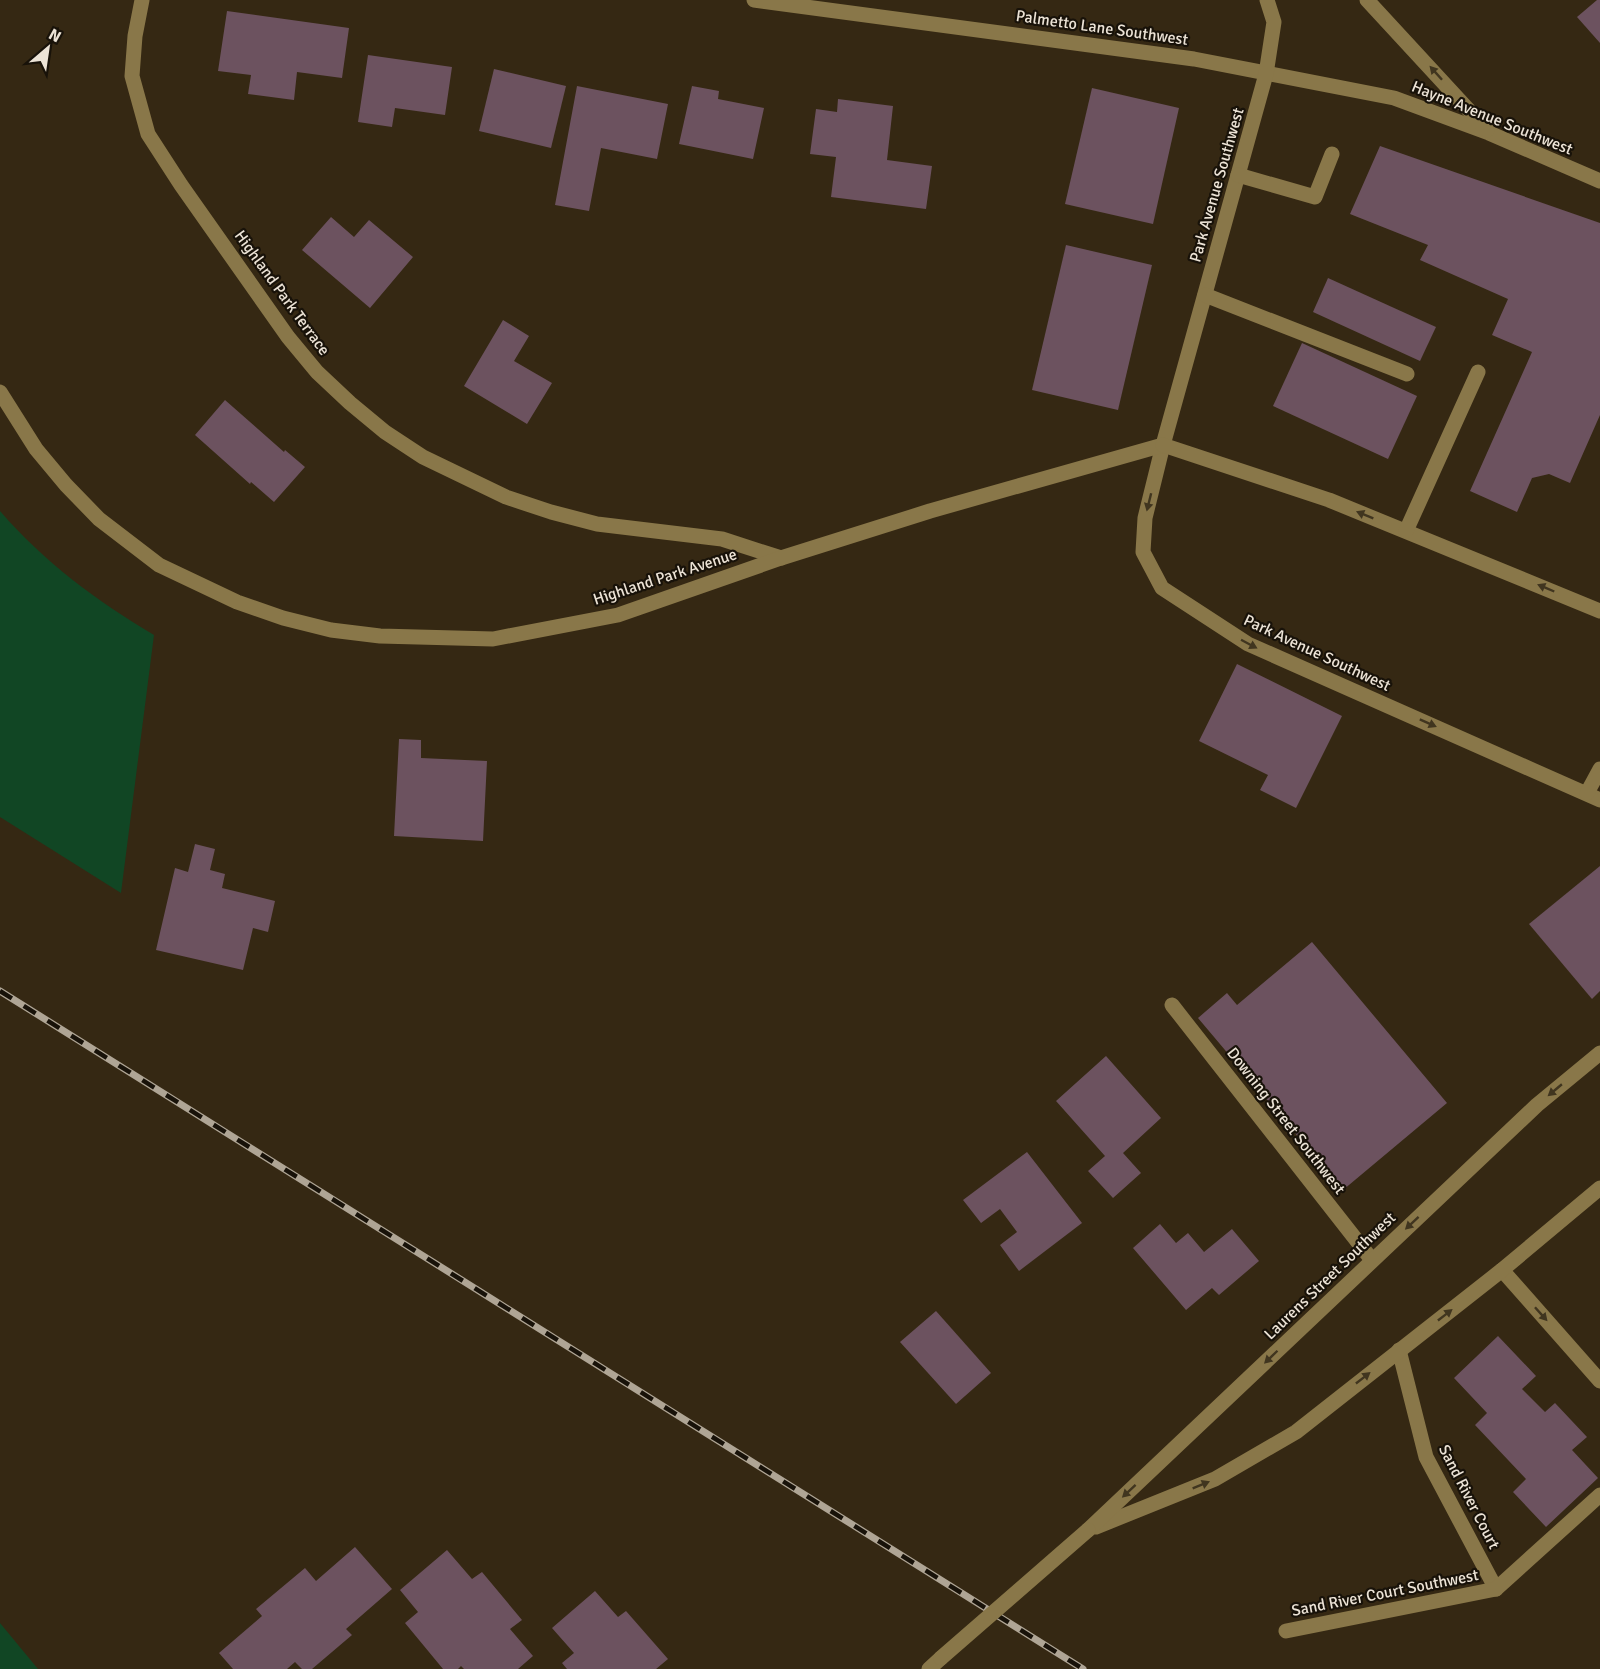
<svg xmlns="http://www.w3.org/2000/svg" width="1600" height="1669" font-family="Signika,sans-serif">
  <style>
    .green { fill: #114624 }
    .building { fill: #6c525f }
    .lines { fill: none; stroke-linecap: round; stroke-linejoin: round }
    .minor { stroke: #897749; stroke-width: 15 }
    .rail-casing { stroke: #afa595; stroke-width: 7 }
    .rail { stroke: #181209; stroke-width: 4.5; stroke-dasharray: 14; stroke-linecap: butt }
    .minor-bridge { stroke: #897749; stroke-width: 15 }
    .oneway { fill: #40351f }
    .labels { text-anchor: middle; dominant-baseline: central; stroke-width: 4.5; stroke-linejoin: round; paint-order: stroke }
    .street-label { font-size: 16px; fill: #ece3d6; stroke: #181209 }
  </style>
  <rect width="100%" height="100%" fill="#352813"/>
  <g class="green">
    <path d="M0,511C44,562 97,601 154,635L121,893L0,817Z"/>
    <path d="M0,1623L38,1669H0Z"/>
  </g>
  <g class="building">
    <path d="M1597,0H1600V43L1577,17Z"/>
    <path d="M227,11L349,28L342,78L297,72L294,100L248,94L251,75L218,71Z"/>
    <path d="M368,55L452,67L445,115L395,108L392,127L358,122Z"/>
    <path d="M494,69L566,86L551,148L479,131Z"/>
    <path d="M577,86L668,104L657,159L601,148L589,211L555,205Z"/>
    <path d="M692,86L719,91L718,99L764,108L753,159L679,144Z"/>
    <path d="M1092,88L1179,108L1153,224L1065,204Z"/>
    <path d="M838,99L893,106L887,160L932,166L926,209L831,197L836,157L810,154L816,109L837,112Z"/>
    <path d="M1380,146L1600,223V415L1570,483L1549,474L1532,478L1517,512L1470,491L1532,352L1492,335L1508,299L1420,260L1428,245L1350,214Z"/>
    <path d="M331,217L354,237L369,220L413,257L370,308L302,250Z"/>
    <path d="M1066,245L1152,265L1118,410L1032,390Z"/>
    <path d="M1328,278L1436,327L1420,361L1313,312Z"/>
    <path d="M503,320L529,336L514,361L552,383L527,424L464,386Z"/>
    <path d="M1302,343L1417,396L1388,459L1273,406Z"/>
    <path d="M225,400L284,452L285,450L305,467L274,502L251,482L250,484L195,435Z"/>
    <path d="M1237,664L1342,716L1296,808L1260,790L1268,775L1199,741Z"/>
    <path d="M399,739L421,740V758L487,761L483,841L394,836Z"/>
    <path d="M195,844L215,849L210,870L225,874L222,888L275,901L268,932L253,928L243,970L156,950L175,868L188,872Z"/>
    <path d="M1600,866V991L1592,999L1529,924Z"/>
    <path d="M1312,942L1447,1103L1343,1190L1198,1018L1227,993L1237,1005Z"/>
    <path d="M1106,1056L1161,1118L1123,1153L1141,1173L1113,1198L1088,1171L1105,1156L1056,1101Z"/>
    <path d="M1027,1152L1082,1223L1019,1271L1000,1245L1017,1232L1000,1209L981,1223L963,1200Z"/>
    <path d="M1160,1224L1176,1243L1188,1233L1204,1252L1232,1229L1259,1261L1219,1295L1212,1288L1186,1310L1133,1248Z"/>
    <path d="M936,1311L991,1373L956,1404L900,1342Z"/>
    <path d="M1498,1336L1536,1376L1522,1389L1545,1412L1555,1403L1587,1437L1572,1450L1598,1478L1546,1527L1513,1492L1526,1479L1475,1425L1487,1413L1454,1378Z"/>
    <path d="M355,1547L392,1589L346,1629L352,1635L312,1669H302L295,1662L287,1669H233L219,1653L262,1616L256,1609L305,1568L316,1581Z"/>
    <path d="M447,1550L472,1579L482,1572L522,1620L510,1629L533,1656L518,1669H464L461,1666L458,1669H443L405,1623L418,1612L400,1590Z"/>
    <path d="M595,1591L618,1617L626,1611L668,1659L656,1669H567L562,1663L574,1653L552,1628Z"/>
  </g>
  <g class="lines">
    <g class="minor">
      <path d="M142,0L135,36L132,76L148,134L181,185L288,337L317,372L350,403L385,432L423,457L506,497L551,512L597,524L722,539L781,558"/>
      <path d="M754,0L1194,59L1394,98L1489,133L1600,181"/>
      <path d="M1267,0L1274,22L1266,74L1163,445L1145,518L1143,552L1162,588L1248,644L1600,800"/>
      <path d="M1367,0L1487,130"/>
      <path d="M1238,175L1315,197L1332,154"/>
      <path d="M1205,295L1407,374"/>
      <path d="M0,392L36,449L66,485L99,519L159,565L237,602L283,618L331,630L380,636L493,639L618,615L781,558L930,511L1163,445"/>
      <path d="M1163,445L1329,500L1600,611"/>
      <path d="M1406,531L1478,372"/>
      <path d="M1587,793L1600,769"/>
      <path d="M1172,1005L1372,1260"/>
      <path d="M1502,1270L1600,1381"/>
      <path d="M1399,1350L1426,1457L1496,1589"/>
      <path d="M1096,1527L1215,1479L1296,1432L1502,1270L1600,1188"/>
      <path d="M1088,1530L1537,1105L1600,1053"/>
      <path d="M1286,1631L1496,1589L1600,1495"/>
      <path d="M929,1669L941,1658"/>
    </g>
    <g class="rail-casing">
      <path id="rail" d="M0,991L1083,1669"/>
    </g>
    <use href="#rail" class="rail"/>
    <path class="minor-bridge" d="M941,1658L1088,1530"/>
  </g>
  <defs><path id="oneway-solid" d="M-6-.8H1V-3.2L6.5 0L1 3.2V.8H-6Z" transform="scale(1.5)"/></defs>
  <g class="oneway">
    <use href="#oneway-solid" transform="translate(1436 73) rotate(-132)"/>
    <use href="#oneway-solid" transform="translate(1149 502) rotate(104)"/>
    <use href="#oneway-solid" transform="translate(1365 515) rotate(-158)"/>
    <use href="#oneway-solid" transform="translate(1546 588) rotate(-157)"/>
    <use href="#oneway-solid" transform="translate(1249 644) rotate(28)"/>
    <use href="#oneway-solid" transform="translate(1428 723) rotate(24)"/>
    <use href="#oneway-solid" transform="translate(1555 1090) rotate(140)"/>
    <use href="#oneway-solid" transform="translate(1412 1223) rotate(137)"/>
    <use href="#oneway-solid" transform="translate(1541 1314) rotate(48)"/>
    <use href="#oneway-solid" transform="translate(1445 1315) rotate(-38)"/>
    <use href="#oneway-solid" transform="translate(1271 1357) rotate(136)"/>
    <use href="#oneway-solid" transform="translate(1363 1378) rotate(-38)"/>
    <use href="#oneway-solid" transform="translate(1201 1485) rotate(-22)"/>
    <use href="#oneway-solid" transform="translate(1129 1491) rotate(137)"/>
  </g>
  <g class="labels">
    <g class="street-label">
      <text transform="translate(1102 28) rotate(8)">Palmetto Lane Southwest</text>
      <text transform="translate(1492 118) rotate(22)">Hayne Avenue Southwest</text>
      <text transform="translate(1217 185) rotate(-74)">Park Avenue Southwest</text>
      <text transform="translate(282 293) rotate(54)">Highland Park Terrace</text>
      <text transform="translate(665 577) rotate(-18)">Highland Park Avenue</text>
      <text transform="translate(1317 653) rotate(25)">Park Avenue Southwest</text>
      <text transform="translate(1286 1121) rotate(52)">Downing Street Southwest</text>
      <text transform="translate(1330 1276) rotate(-44)">Laurens Street Southwest</text>
      <text transform="translate(1469 1497) rotate(63)">Sand River Court</text>
      <text transform="translate(1385 1593) rotate(-11)">Sand River Court Southwest</text>
    </g>
  </g>
  <g transform="translate(48 48) rotate(29)" stroke="#181209" stroke-width="4.5" paint-order="stroke">
  <path d="M0-4.5L10 22L0 15L-10 22Z" fill="#ece3d6"/>
  <text y="-9" font-size="16" font-weight="bold" text-anchor="middle" fill="#ece3d6">N</text>
  </g>
</svg>
